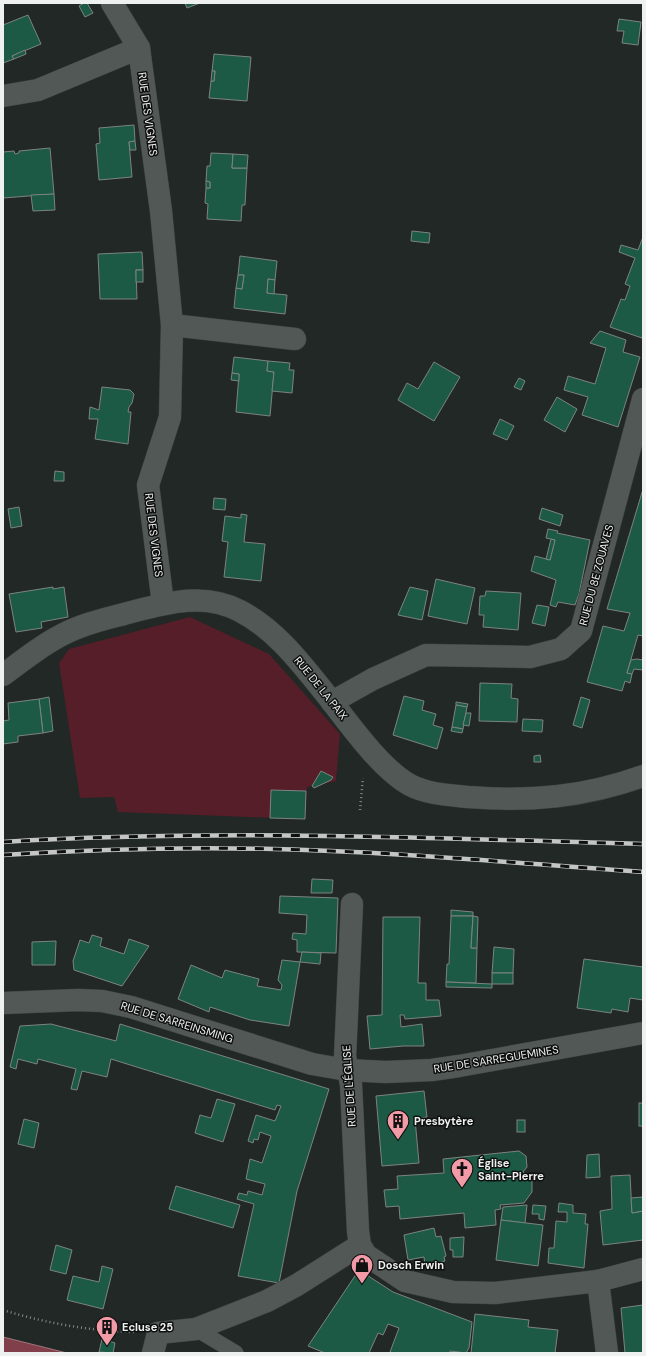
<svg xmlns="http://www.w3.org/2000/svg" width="646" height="1356" font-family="'DM Sans',sans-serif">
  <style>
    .green { fill: #561e29 }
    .water { fill: #803f4a; stroke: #a1747c }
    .building { fill: #1d5a46; stroke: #7c8380 }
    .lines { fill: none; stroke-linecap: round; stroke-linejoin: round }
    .lane-casing { stroke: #3e4240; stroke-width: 16 }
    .street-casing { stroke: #3e4240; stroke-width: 23 }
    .secondary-casing { stroke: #3e4240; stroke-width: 23 }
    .path { stroke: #858a88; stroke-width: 2.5; stroke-dasharray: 1 3; stroke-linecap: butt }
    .lane { stroke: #515855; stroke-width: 15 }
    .street { stroke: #515855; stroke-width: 22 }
    .secondary { stroke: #515855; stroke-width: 22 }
    .rail-casing { stroke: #c3c6c5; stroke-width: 4.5 }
    .rail { stroke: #0e100f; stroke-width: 3; stroke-dasharray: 9; stroke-linecap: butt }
    .labels { text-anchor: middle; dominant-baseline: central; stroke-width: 3; stroke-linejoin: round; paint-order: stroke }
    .street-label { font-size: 11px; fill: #eef1f0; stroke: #0e100f }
    .poi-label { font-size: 11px; font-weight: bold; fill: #eef1f0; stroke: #0e100f; text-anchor: start }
  </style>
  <rect width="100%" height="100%" fill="#222825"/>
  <path class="green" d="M190,617L269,654L340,734L336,781L307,787L305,819L118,812L114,797L80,798L59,663L69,649Z"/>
  <path class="water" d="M3,1337L67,1353H3Z"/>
  <g class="building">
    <path d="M84,3H87L93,13L85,17L79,6Z"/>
    <path d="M185,3H200L187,8Z"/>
    <path d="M28,15L41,44L12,56L14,59L3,63V25Z"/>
    <path d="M619,19L641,22L638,45L622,43L624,31H617Z"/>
    <path d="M25,50L26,54L14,59L12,56Z"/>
    <path d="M214,54L251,57L247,101L209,98L211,81H214L215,71H212Z"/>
    <path d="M212,71H215L214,81H211Z"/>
    <path d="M134,125L135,141L129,142L132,177L99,180L96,144L100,143L99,128Z"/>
    <path d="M135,141L136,150H130L129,142Z"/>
    <path d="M50,148L54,194L3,198V152L14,151L15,154L19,153V151Z"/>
    <path d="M211,153L233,154L232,168H247L245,205H242L241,221L207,219L208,204L205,203L206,188H210V182L206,181L207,166H210Z"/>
    <path d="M233,154L248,155L247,168H232Z"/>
    <path d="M206,181L210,182V188H206Z"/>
    <path d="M54,194L55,210L33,211L31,195Z"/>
    <path d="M412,231L430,233L429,243L411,241Z"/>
    <path d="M643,237V334L642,338L610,327L621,299L625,300L630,286L625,284L635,258L619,252L621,245L638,250Z"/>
    <path d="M142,252L143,270H136L137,299H100L98,254Z"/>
    <path d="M240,256L277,261L275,280L268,279L267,293L287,295L285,314L234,308L236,288L242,289L244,275H238Z"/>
    <rect x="136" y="270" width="7" height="12"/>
    <path d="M238,275H244L242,289L236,288Z"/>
    <path d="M268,279L275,280L274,294L267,293Z"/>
    <path d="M600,331L626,340L623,352L640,357L618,427L582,415L588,397L564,390L568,376L595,384L606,348L590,343Z"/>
    <path d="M234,357L268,361L267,371L274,372L270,416L236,412L239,374L232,373Z"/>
    <path d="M268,361L290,363L289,370H294L292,393L272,391L274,372L267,371Z"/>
    <path d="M434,362L460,377L434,421L398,400L407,383L418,389Z"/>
    <path d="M232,373L239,374V381L231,380Z"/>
    <path d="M519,378L525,381L521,390L514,387Z"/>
    <path d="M102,387L130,390L134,394L132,403L129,407L128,412H131L128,444L95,439L98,419H89L90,407L99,410Z"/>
    <path d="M557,397L577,409L565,432L544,420Z"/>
    <path d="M500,419L514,426L507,440L493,434Z"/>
    <path d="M55,471L64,472V481H54Z"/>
    <path d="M643,489V636L638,635L627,673L632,674L630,683L625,681L622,691L587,682L603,626L624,631L630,613L607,609Z"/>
    <path d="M214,498L226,499L225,510L213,509Z"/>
    <path d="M19,507L22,526L11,528L8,509Z"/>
    <path d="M542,508L563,515L560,526L539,519Z"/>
    <path d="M241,514L247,515L244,542L265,544L261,581L224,577L228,542L222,541L225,516L241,518Z"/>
    <path d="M548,529L558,531L557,533L590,540L579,594L575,605L558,602L556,607L550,605L556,580L531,571L535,556L550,560L555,540L546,538Z"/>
    <path d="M551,539L555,540L550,560L546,559Z"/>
    <path d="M436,579L475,588L467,624L428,616Z"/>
    <path d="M53,587V589L64,587L68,617L41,622L42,628L16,632L9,594Z"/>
    <path d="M410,587L428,591L422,620L398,615Z"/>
    <path d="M486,591L521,593L518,630L483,627L484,615H479L480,596H485Z"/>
    <path d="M537,605L549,607L545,626L532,623Z"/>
    <path d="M637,659L643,660V670L634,669L632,674L627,673L631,660Z"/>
    <path d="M480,683L512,684L511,698L518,699L517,722L479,721Z"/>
    <path d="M404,696L424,701L422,710L436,714L433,725L443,728L437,749L393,735Z"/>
    <path d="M49,697L53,731L43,733L39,699Z"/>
    <path d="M581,697L590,700L582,728L573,725Z"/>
    <path d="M39,699L43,733L18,736V742L3,744V721L9,720L8,703Z"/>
    <path d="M456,702L468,704L467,707L456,705Z"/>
    <path d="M456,705L467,707L463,729L452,727Z"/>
    <path d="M466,713H471L469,726L463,725Z"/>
    <path d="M523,719L543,720L542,732L522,731Z"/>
    <path d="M452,727L463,729L462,733L451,731Z"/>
    <path d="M540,755L541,762H534V756Z"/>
    <path d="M321,771L333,777L331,780L314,788L312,786Z"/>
    <path d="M271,790L306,791L305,819L270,818Z"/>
    <path d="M312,879L333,880L332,893H311Z"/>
    <path d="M280,896L338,898L336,953L297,952V940L292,939L293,933L306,934L307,915L279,913Z"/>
    <path d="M451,910L473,912V916H451Z"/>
    <path d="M451,916H473L471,948H477L476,983L446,982L447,964H449Z"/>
    <path d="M473,916L478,917L477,948H471Z"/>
    <path d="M383,917H420L418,983H426V1000H439L441,1016L405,1019L404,1015H400L401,1027L422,1024L424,1046H403L370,1049L367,1016L382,1015Z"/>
    <path d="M92,935L102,938L100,946L124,954L129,939L149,946L122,986L74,970L73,961L80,940L89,943Z"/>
    <path d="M56,941L55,965H32V942Z"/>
    <path d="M494,947L514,949L513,973H492Z"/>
    <path d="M302,952L321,953L320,964L300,962Z"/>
    <path d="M584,959L643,967V1000L630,998L628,1012L612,1009L611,1013L577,1008Z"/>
    <path d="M282,960L300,962L289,1026L250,1020L210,1007L209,1012L178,999L191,965L222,978L225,970L259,979L257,986L281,990L282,985L278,980Z"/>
    <rect x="492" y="973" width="21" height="11"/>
    <path d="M446,982L492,984V988L446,987Z"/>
    <path d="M51,1024L116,1041L120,1024L329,1089L297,1191L279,1283L238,1276L254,1204L237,1199L239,1193L247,1195L248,1191L262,1195L265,1184L246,1179L250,1159L262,1163L271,1136L260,1132L258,1140L254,1139L253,1143L248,1141L256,1115L275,1121L281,1106L277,1105L275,1110L111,1059L107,1077L82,1071L77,1090L71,1089L76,1069L38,1059L37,1064L18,1059L16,1069L10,1067L20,1026Z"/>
    <path d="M424,1091L427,1117L415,1119L419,1163L382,1166L376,1096Z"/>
    <path d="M217,1099L235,1104L223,1142L195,1133L200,1115L211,1118Z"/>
    <rect x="639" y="1103" width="4" height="23"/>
    <path d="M24,1119L39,1123L34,1148L18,1144Z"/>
    <rect x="517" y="1120" width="8" height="12"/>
    <path d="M519,1151L526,1156L527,1167L523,1172L532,1179V1192L524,1203L500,1205L501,1209L495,1210L496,1225L465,1228L464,1213L400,1219L399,1206L386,1207L384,1190L398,1189L397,1176L444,1173L443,1159Z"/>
    <path d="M599,1154L600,1177L586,1178L587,1155Z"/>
    <path d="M630,1175L632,1213L643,1211V1240L603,1245L600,1211L612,1209L611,1176Z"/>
    <path d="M176,1186L240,1205L233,1228L169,1209Z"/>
    <path d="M643,1197V1211L632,1213L631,1198Z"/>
    <path d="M559,1203L573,1205V1213L586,1214L585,1224H588L584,1268L548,1263L549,1248H554L556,1221L567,1222V1212H558Z"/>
    <path d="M527,1205L525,1223L501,1220L503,1207Z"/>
    <path d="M533,1205L546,1206L544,1220L539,1219V1214H532Z"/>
    <path d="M501,1220L543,1225L538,1266L496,1260Z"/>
    <path d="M434,1228L436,1237L441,1236L446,1256L444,1257L445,1261L441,1262V1265H425L424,1257L408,1260L404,1235Z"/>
    <path d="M464,1237L463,1257H453V1250H450V1238Z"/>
    <path d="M56,1245L72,1250L66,1274L50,1270Z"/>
    <path d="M102,1266L113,1269L103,1309L67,1300L73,1276L99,1282Z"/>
    <path d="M359,1270L393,1292L472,1322L469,1348L466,1353L450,1351V1353H394L390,1352L399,1328L388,1324L383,1335L378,1333L369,1353H325L308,1346Z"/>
    <path d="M643,1305V1353H625L621,1308Z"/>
    <path d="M475,1314L529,1320L528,1327L558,1330L555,1353H471Z"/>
    <path d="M102,1339L115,1343L113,1353L99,1352Z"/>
  </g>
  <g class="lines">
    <g class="lane-casing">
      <path id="lane" d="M196,1329L236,1353"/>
    </g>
    <g class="street-casing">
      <g id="street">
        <path d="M112,3L139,48L161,211L172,325L170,417L148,485L163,604"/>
        <path d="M3,96L38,90L139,48"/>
        <path d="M172,325L295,339"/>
        <path d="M3,675C21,662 39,647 58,637C79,625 101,620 124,614C163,604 202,591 240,611C277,630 303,666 329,698C350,725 381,769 410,785C427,794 449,795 468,797C530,802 584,797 643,776"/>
        <path d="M332,702L373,679L426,655L530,657L561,649L581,631L643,399"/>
        <path d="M352,904L345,1057L351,1084L358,1231L360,1245L366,1255L405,1281L453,1292L495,1293L598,1281L643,1269"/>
        <path d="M598,1281L607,1353"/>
        <path d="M153,1353L158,1333L196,1329L267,1301L297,1285L360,1245"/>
      </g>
    </g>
    <g class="secondary-casing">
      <path id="secondary" d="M3,1003L78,1000L102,1001L131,1007L312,1064L347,1070L386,1072L432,1070L459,1066L643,1033"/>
    </g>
    <g class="path">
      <path d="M360,810L363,778"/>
      <path d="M3,1310C45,1323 90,1331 134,1332"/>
    </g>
    <use href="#lane" class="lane"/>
    <use href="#street" class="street"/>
    <use href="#secondary" class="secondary"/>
    <g class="rail-casing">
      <g id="rail">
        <path d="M3,842C216,829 430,838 643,844"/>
        <path d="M3,855C112,848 222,846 331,851C435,855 539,865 643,872"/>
      </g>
    </g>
    <use href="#rail" class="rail"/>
  </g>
  <defs>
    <g id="building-pin" transform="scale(1.15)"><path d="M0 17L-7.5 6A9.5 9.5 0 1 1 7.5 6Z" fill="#f39aa7" stroke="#0e100f"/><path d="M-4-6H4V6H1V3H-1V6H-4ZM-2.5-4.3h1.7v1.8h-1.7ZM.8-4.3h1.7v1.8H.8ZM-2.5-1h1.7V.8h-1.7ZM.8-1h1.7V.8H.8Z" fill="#111"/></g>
    <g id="church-pin" transform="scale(1.15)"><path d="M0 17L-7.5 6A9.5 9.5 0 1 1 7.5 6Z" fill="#f39aa7" stroke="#0e100f"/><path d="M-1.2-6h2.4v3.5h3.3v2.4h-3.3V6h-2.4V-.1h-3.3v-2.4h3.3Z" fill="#111"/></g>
    <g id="shop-pin" transform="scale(1.15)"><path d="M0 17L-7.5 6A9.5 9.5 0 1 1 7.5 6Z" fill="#f39aa7" stroke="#0e100f"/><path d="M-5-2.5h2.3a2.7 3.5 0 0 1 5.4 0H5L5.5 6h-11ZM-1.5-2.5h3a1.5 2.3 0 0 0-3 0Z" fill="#111"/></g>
  </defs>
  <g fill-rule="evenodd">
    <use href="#building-pin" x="398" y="1121"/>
    <use href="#church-pin" x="462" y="1169"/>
    <use href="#shop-pin" x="362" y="1265"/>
    <use href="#building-pin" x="107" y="1327"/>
  </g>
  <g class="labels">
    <g class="street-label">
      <text transform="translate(148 114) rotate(82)">RUE DES VIGNES</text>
      <text transform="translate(154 535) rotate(83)">RUE DES VIGNES</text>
      <text transform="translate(596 575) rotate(-75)">RUE DU 8E ZOUAVES</text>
      <text transform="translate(321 688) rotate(51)">RUE DE LA PAIX</text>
      <text transform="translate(177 1022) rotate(17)">RUE DE SARREINSMING</text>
      <text transform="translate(496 1059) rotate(-9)">RUE DE SARREGUEMINES</text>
      <text transform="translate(349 1086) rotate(-94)">RUE DE L'ÉGLISE</text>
    </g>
    <g class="poi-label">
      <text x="414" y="1121">Presbytère</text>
      <text x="478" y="1163">Église<tspan x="478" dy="13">Saint-Pierre</tspan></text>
      <text x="378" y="1265">Dosch Erwin</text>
      <text x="122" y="1327">Ecluse 25</text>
    </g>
  </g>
  <rect width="646" height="1356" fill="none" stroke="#eef1f0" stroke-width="8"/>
</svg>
